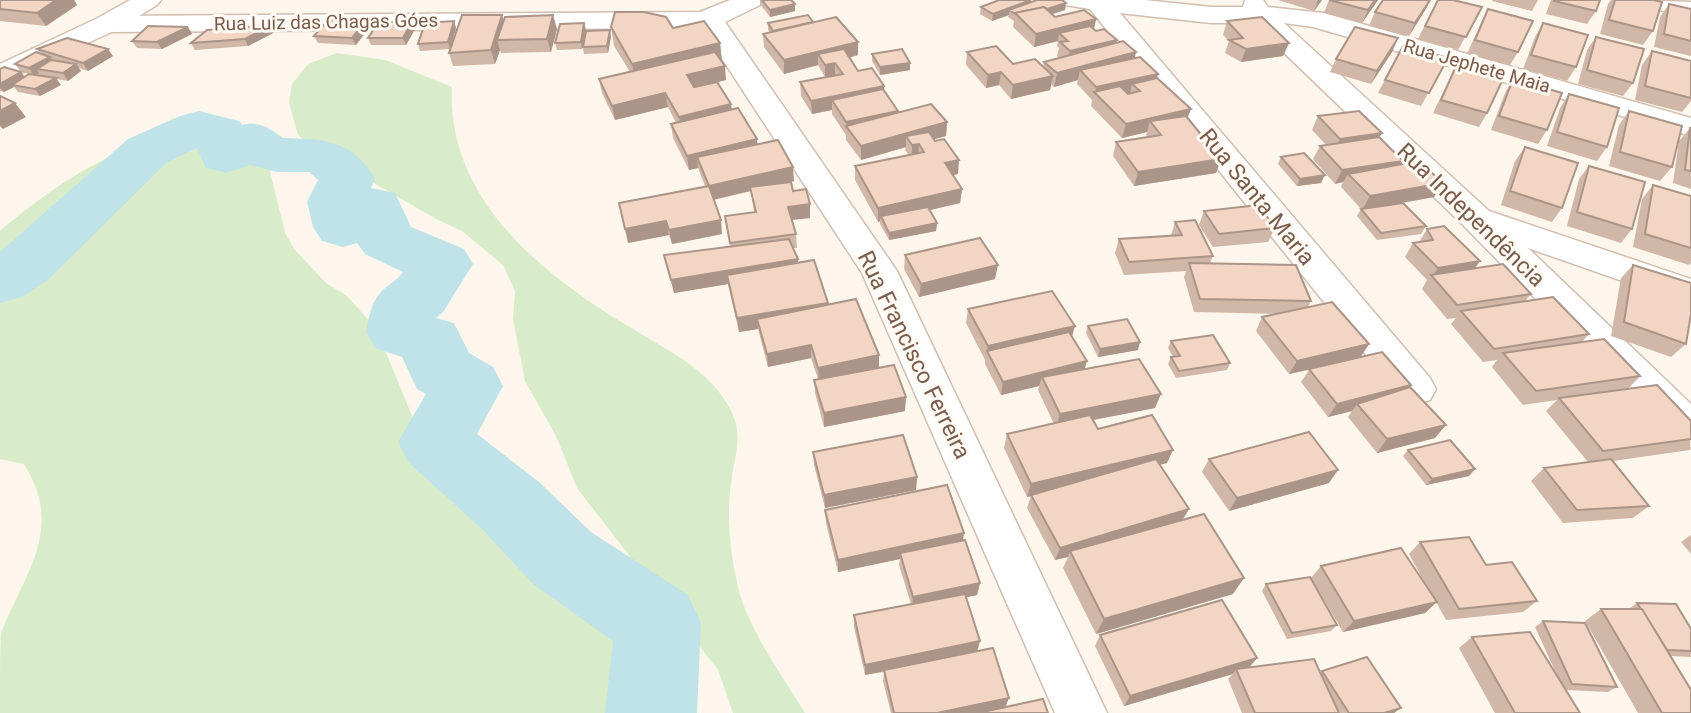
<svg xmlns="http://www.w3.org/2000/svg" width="1691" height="713" font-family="Roboto,sans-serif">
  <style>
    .green { fill: #d8ecc9 }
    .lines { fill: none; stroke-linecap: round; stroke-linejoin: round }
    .river { fill: #bfe3e8; fill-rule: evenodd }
    .street-casing { stroke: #d1beb0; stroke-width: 3 }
    .secondary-casing { stroke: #d6c0b0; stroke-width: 3 }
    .street { fill: #fff; fill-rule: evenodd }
    .secondary { fill: #fff; fill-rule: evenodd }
    .wall { fill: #d1b7a8 }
    .shaded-wall { fill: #aa9588 }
    .building { fill: #f3d5c3; stroke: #aa9588; stroke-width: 2 }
    .labels { text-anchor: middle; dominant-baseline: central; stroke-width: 6; stroke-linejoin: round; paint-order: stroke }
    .far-street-label { font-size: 19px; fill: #7a5c4d; stroke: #fffaf3 }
    .street-label { font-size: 23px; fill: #7a5c4d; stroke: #fffaf3 }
  </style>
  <rect width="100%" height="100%" fill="#fdf6ec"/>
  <g class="green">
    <path d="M337,53L385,60L452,87C446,200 545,277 633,329C662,347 692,361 715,387C750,429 735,445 730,491C727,523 731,556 738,587C747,627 783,677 805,713H733L718,670L577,488L556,436L525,381L513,319L515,291L503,265L462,231L436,219L315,149L298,135L289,103L292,84L308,64Z"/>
    <path d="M221,123L245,125L261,134L285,233L295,250L326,283L347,296L376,328L417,428L432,453L479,510L622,649L658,678V713H0C0,696 0,646 1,633C25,572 65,529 24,464L0,459V231C64,176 136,133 221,123Z"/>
  </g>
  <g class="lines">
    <path class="river" d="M199,111L239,121L242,125C261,121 269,128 283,138C326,139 351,140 375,178L371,188L395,193L411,227L464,249L473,264L443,312L436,318L454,323L469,353L493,367L503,386L477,434L539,482L591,532L688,595L701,623L697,713H605L613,641L533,584L483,530L409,463L398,442L426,394L417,389L402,357L375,348L366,331C369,318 371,302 381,292C388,284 397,281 403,272L365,254L357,243L343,247L322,241L313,227L307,202L318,180L309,172H277L250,165L226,173L206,168L197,148L166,163L48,280L22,297L0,303V252L128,139L180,116Z"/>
    <g class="street-casing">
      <g id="street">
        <path d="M730,0H764L760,5L725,22L897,271L1107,713H1055L862,273L702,28L107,32L98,30L94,24L98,18L107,16L700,12Z"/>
        <path d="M1061,0H1145L1211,7H1243L1245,0H1263L1268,7L1324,13L1691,118V136L1313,27L1284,23L1489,211L1691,279V305L1528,248L1691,404V447L1676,442L1464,226L1253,23H1211L1120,13L1430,378L1436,389L1430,400L1416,404L1402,400L1090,9L1065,5Z"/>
        <path d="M1636,0L1691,2V18L1640,5Z"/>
      </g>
    </g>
    <g class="secondary-casing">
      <path id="secondary" d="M130,0H161L157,5L116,30L0,83V64L98,18Z"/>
    </g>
    <use href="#street" class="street"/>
    <use href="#secondary" class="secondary"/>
  </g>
  <g class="wall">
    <path d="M0,0H74L77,5L46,26L0,21Z"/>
    <path d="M760,0H791L795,4V11L770,17L760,4Z"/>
    <path d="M1031,0L1030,2L1066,3L1065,10L1052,14L1055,17L1096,19L1094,29L1096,31L1117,40L1116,43L1135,59L1158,74L1157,78L1188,118L1221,159L1216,173L1134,186L1113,156L1116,142L1147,137L1146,135L1147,132L1122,138L1091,106L1092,100L1077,84L1078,80L1054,87L1051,84L1050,90L1011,99L999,85L986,88L966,65L967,52L1013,64L1043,67L1044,62L1060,58L1057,56L1059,48L1057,46L1058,41L1034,47L1013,27L1014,21L1008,17L1009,15L992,21L980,14L981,7Z"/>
    <path d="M1278,0H1322L1314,11Z"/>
    <path d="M1329,0H1378L1362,23L1324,13Z"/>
    <path d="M1438,0L1482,7L1458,50L1418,39Z"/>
    <path d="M1493,0H1538L1532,11L1492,1Z"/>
    <path d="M1551,0H1600L1596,11L1587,24L1546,14Z"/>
    <path d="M1611,0H1654L1653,31L1643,45L1600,34L1608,4Z"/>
    <path d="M1669,4L1691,9V56L1654,47L1660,17Z"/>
    <path d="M1427,7L1409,36L1369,26L1375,12Z"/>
    <path d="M1488,9L1518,52L1510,65L1467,54L1481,23Z"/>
    <path d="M553,15L557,29L551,52L501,53L500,50L495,64L453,66L449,53L450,49L420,51L418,44L454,21L456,28L452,43L504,20Z"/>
    <path d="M1227,21L1289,43L1283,56L1241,62L1225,53L1229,41L1223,35Z"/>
    <path d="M365,22L368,29L356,45L318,43L314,36Z"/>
    <path d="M412,22L415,29L406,45H371L368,38Z"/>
    <path d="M813,22L858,42V55L849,58L858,71L884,91L898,112L947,122L946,136L934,139L958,174L952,175L962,189L960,203L929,210L937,223L936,231L889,240L880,224V221L878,222L855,180V166L909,155L905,150L906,147L861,160L846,140V135L832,114V110L812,114L801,96L800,82L825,77L818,65L784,74L764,47L763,34L770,32L768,30V23Z"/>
    <path d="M584,23L586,30L611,37L608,53L584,54L583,48L582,49L557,50L555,43Z"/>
    <path d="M1543,23L1576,67L1567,81L1523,69L1535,37Z"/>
    <path d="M188,27L192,34L162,49L137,48L132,41Z"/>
    <path d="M611,27L673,28L720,43L722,62L726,80L717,82L732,109L757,139V144L794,181L791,182L793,191L810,204V218L792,220L796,234L797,248H793L798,263L828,303L829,304L879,355V368L905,411L824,427L815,393L814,380L818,379L811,358L768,367L758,329L739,332L728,284L674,293L664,255L730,247L725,216L754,212L751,191L714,200L722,234L672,244L669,235L628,243L705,186L698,168L689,170L673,138L671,124L676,123L668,107L615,120L602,93L599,79L630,72L614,46Z"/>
    <path d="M275,32L248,46L195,50L191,43Z"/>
    <path d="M1596,37L1633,83L1623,96L1578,84L1587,50Z"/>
    <path d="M1398,38L1392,52L1371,84L1330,72L1336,59Z"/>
    <path d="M37,49L113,56L88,71L79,68L81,71L68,81L56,79L61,85L40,96L18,92L14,87L4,92L0,91V69L21,72L25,77L29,74L20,71L15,64L40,54Z"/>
    <path d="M1652,51L1691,61V101L1682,112L1635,100L1642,65Z"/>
    <path d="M872,54L910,70L880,75L872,61Z"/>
    <path d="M1448,58L1421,106L1378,93L1385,80Z"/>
    <path d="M1457,64L1487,113L1479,127L1433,113Z"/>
    <path d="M1513,79L1547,130L1538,144L1491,130L1505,93Z"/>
    <path d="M1569,94L1607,147L1597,161L1547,146L1560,108Z"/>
    <path d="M1629,111L1672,167L1660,181L1609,166L1619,125Z"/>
    <path d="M1318,116L1382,133L1379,137L1401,164L1443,183L1434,197L1396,204L1426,226L1421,234L1377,240L1357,216L1361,209L1341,187L1343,182L1335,184L1313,159L1320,146L1326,145L1312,130Z"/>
    <path d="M1690,128H1691V189L1673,183L1679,141Z"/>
    <path d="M1525,147L1562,208L1552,222L1501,205L1515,161Z"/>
    <path d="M1281,157L1321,183L1297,186L1278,164Z"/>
    <path d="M1589,166L1632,229L1621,243L1567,226L1579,179Z"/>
    <path d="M1653,185L1691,196V263L1689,265L1633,247L1642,199Z"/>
    <path d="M1204,211L1275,228L1268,242L1213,247L1199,225Z"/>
    <path d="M1175,222L1213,256L1210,263L1311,301L1308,307L1369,344L1361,357L1410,388L1435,438L1377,453L1348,417L1352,411L1328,417L1301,382L1309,370L1289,374L1256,331L1262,317L1278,314L1194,312L1184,277L1186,271L1124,275L1115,253L1119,239L1171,236Z"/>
    <path d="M1427,229L1480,261L1474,269L1531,294L1525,301L1589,334L1582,342L1640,376L1628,389L1691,421L1690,450L1613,461L1649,506L1633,518L1563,523L1531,481L1544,468L1588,462L1546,411L1557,400L1523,405L1492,367L1497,360L1483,362L1451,324L1456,318L1447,319L1422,289L1427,280L1405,257L1413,243L1419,242Z"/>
    <path d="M905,255L995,279L919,297L904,269Z"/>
    <path d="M1633,265L1686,344L1671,357L1611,336L1621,278Z"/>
    <path d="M968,309L1072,337L1085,369L1155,408L1093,420L1098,429L1167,463L1159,465L1183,520L1233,594L1096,634L1063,568L1068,557L1055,560L1027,508L1031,496L1027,497L1004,448L1007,434L1054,424L1038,390L1039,386L1001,395L985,364V360L966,323Z"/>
    <path d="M1088,326L1138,350L1098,357L1086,333Z"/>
    <path d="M1171,341L1230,363L1227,370L1176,378L1168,364L1171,357H1173L1168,348Z"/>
    <path d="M1408,450L1475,469L1469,476L1426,485L1403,456Z"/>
    <path d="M813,452L917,477L916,490L825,508L814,465Z"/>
    <path d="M1209,459L1329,483L1229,511L1202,472Z"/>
    <path d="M825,510L963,540L980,583L977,595L966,597L977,651L1006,707L1048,713H891L883,681L884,672L865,675L854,627V615L911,604L899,565L900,559L838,572L826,523Z"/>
    <path d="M1691,535V554L1681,542Z"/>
    <path d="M1420,542L1486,565L1537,601L1523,612L1446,620L1436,602L1425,613L1343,632L1311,578L1321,566L1429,591L1409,554Z"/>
    <path d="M1266,584L1337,625L1331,631L1287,639L1262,591Z"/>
    <path d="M1637,603L1691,629V657L1671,656L1691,713H1638L1585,621L1601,609H1629Z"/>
    <path d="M1543,621L1617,687L1608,692L1566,690L1580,713H1495L1459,648L1472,637L1556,673L1535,627Z"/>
    <path d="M1100,635L1257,658L1249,667L1320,673L1322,671L1401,708L1394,713H1340L1337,708L1339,713H1242L1228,679L1233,674L1124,706L1095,646Z"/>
  </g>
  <g class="shaded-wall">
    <path d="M56,0H74L77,5L46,26L37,13Z"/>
    <path d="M1031,0L1030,7L1009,10V15L992,21L993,14Z"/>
    <path d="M1318,0H1322L1314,11Z"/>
    <path d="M1375,0H1378L1362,23L1368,10Z"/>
    <path d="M1430,0L1427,7L1409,36L1415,23Z"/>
    <path d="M1066,3L1065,10L1025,23L1020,18Z"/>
    <path d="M795,4V11L770,17V10Z"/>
    <path d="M502,15L506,28L497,40L500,50L495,64L491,50Z"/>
    <path d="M553,15L557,29L551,52L547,39Z"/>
    <path d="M1096,19L1093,33H1059L1058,41L1034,47L1036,34Z"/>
    <path d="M454,21L456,28L450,49L448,42Z"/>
    <path d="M365,22L368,29L356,45L352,38Z"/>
    <path d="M412,22L415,29L406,45L403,38Z"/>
    <path d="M584,23L586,30L582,49L581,42Z"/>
    <path d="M271,25L275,32L248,46L245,39Z"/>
    <path d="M188,27L192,34L162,49L157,42Z"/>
    <path d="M610,30L611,37L608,53L607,46Z"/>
    <path d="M1398,38L1392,52L1371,84L1377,71Z"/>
    <path d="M1117,40L1113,54L1067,65L1070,51Z"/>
    <path d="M858,42V55L824,64L818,54V65L784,74V60Z"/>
    <path d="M720,43L722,62L636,83L632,64Z"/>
    <path d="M1289,43L1283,56L1241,62L1246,49Z"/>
    <path d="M108,49L113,56L88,71L83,63Z"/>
    <path d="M1136,52L1133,66L1080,70L1078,80L1054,87L1057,73Z"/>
    <path d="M50,57L55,64L37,69L39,73L34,75L29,68Z"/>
    <path d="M835,63V76L825,78V65Z"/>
    <path d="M910,63V70L880,75V67Z"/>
    <path d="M76,64L81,71L68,81L63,73Z"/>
    <path d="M725,66L726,80L689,89L687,75Z"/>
    <path d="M21,72L26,79L12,85L14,87L4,92L0,88V84Z"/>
    <path d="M1001,72L999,85L986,88L988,75Z"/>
    <path d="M1158,74L1154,87L1132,84L1130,93L1101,99L1095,93L1096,87Z"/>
    <path d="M1053,76L1050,90L1011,99L1013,85Z"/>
    <path d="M56,78L61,85L40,96L35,89Z"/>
    <path d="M884,86V99L832,100V110L812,114L811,101Z"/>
    <path d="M665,93L668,107L615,120L612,106Z"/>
    <path d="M15,103L26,117L3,129L0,126V111Z"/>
    <path d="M731,104L733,118L681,131L679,117Z"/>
    <path d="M1191,109L1186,122L1150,121L1147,132L1122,138L1126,124Z"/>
    <path d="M898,111V125L846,126V122Z"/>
    <path d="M947,122L946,136L913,145L919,144L918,158L912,159V145L906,136V147L861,160V146Z"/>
    <path d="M1382,133L1375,146L1333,152L1340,139Z"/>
    <path d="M757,139L758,153L697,157L698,168L689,170L687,156Z"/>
    <path d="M1221,159L1216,173L1134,186L1138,172Z"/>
    <path d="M959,160L958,174L943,177L945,163Z"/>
    <path d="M1403,161L1395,175L1348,174L1343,182L1335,184L1342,170Z"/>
    <path d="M793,167L794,181L711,200L709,186Z"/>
    <path d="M1325,175L1321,183L1297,186L1300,179Z"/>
    <path d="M1443,183L1434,197L1362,210L1370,196Z"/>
    <path d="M962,189L960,203L883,221L881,216L880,221L878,222V208Z"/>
    <path d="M810,204V218L789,220L788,207Z"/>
    <path d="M721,220L722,234L672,244L669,230Z"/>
    <path d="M666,221L669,235L628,243L625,229Z"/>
    <path d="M937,223L936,231L889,240V233Z"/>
    <path d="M798,259L799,273L727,275L728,284L674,293L671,280Z"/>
    <path d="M1480,261L1470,275L1432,277L1438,268Z"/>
    <path d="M998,265L995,279L919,297L921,284Z"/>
    <path d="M828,303L829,317L757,319L758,329L739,332L737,318Z"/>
    <path d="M1075,326L1071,340L987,351L985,360L988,346Z"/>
    <path d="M1140,342L1138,350L1098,357L1100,349Z"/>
    <path d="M1369,344L1360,357L1289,374L1297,361Z"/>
    <path d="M811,345V358L768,367L767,354Z"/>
    <path d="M879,355V369L819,382L818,368Z"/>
    <path d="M1087,361L1083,375L1042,377L1039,386L1001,395L1003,382Z"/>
    <path d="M1411,385L1402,399L1357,404L1352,411L1328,417L1337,404Z"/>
    <path d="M1161,394L1155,408L1056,427L1060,414Z"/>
    <path d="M906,397L905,411L824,427V413Z"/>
    <path d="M1446,425L1435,438L1377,453L1387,439Z"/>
    <path d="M1173,450L1167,463L1027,497L1031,484Z"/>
    <path d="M1475,469L1469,476L1426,485L1432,479Z"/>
    <path d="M1338,470L1329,483L1229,511L1237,498Z"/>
    <path d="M917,477L916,490L825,508L824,495Z"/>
    <path d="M1189,509L1182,521L1070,551L1068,557L1055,560L1060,548Z"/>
    <path d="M964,533L962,546L900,553V559L838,572V560Z"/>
    <path d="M1244,578L1233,594L1096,634L1104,619Z"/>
    <path d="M980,583L977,595L912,609L913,597Z"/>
    <path d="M1437,602L1425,613L1343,632L1354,621Z"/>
    <path d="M980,641L977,652L865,675V665Z"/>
    <path d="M1257,658L1248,669H1236L1233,674L1124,706L1130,696Z"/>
    <path d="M1009,698L1005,708L982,713H937Z"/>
    <path d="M1401,708L1394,713H1384Z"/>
  </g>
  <g class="building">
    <path d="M0,0H56L37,13L0,9Z"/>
    <path d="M762,0H791L795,4L770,10Z"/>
    <path d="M999,0H1031L993,14L981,7Z"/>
    <path d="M1037,0H1062L1066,3L1047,9L1044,7L1015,13L1017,15L1009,10Z"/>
    <path d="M1329,0H1375L1368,10Z"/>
    <path d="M1383,0H1430L1415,23L1375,12Z"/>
    <path d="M1438,0H1453L1482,7L1466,37L1425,26Z"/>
    <path d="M1554,0H1600L1596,11L1554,1Z"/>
    <path d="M1615,0H1654L1662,2L1653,31L1609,20Z"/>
    <path d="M1669,4L1691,9V41L1664,34Z"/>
    <path d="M1044,7L1055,17L1084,10L1096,19L1036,34L1015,13Z"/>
    <path d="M1488,9L1533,21L1518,52L1475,40Z"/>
    <path d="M615,12H644L666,17L673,28L704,21L720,43L632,64L611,27Z"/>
    <path d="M462,15H502L491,50L449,53Z"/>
    <path d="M553,15L547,39L497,40L505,17Z"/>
    <path d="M808,15L813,22L773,31L768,23Z"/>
    <path d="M836,17L858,42L784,60L763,34Z"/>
    <path d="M1262,17L1289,43L1246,49L1229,40L1243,38L1227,21Z"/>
    <path d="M328,20L365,22L352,38L314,36Z"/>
    <path d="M454,21L448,42L418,44L425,23Z"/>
    <path d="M379,22H412L403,38H368Z"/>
    <path d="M584,23L581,42L555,43L560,24Z"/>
    <path d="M1543,23L1588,35L1576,67L1531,55Z"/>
    <path d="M271,25L245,39L191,43L207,30Z"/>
    <path d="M148,26L188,27L157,42L132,41Z"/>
    <path d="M1090,26L1096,31L1104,29L1117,40L1070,51L1060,42L1068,41L1059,33Z"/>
    <path d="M1355,27L1398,38L1377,71L1336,59Z"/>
    <path d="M610,30L607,46L583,47L586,31Z"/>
    <path d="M1596,37L1644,49L1633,83L1587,70Z"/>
    <path d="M67,38L108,49L83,63L37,49Z"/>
    <path d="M1123,41L1136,52L1057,73L1044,62Z"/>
    <path d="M996,46L1013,64L1035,59L1053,76L1013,85L1001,72L988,75L967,52Z"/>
    <path d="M1403,46L1448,58L1429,93L1385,80Z"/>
    <path d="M844,49L858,71L872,68L884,86L811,101L800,82L843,74L835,63L825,65L818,54Z"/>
    <path d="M902,49L910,63L880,67L872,54Z"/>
    <path d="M1652,51L1691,61V98L1645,86Z"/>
    <path d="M36,52L50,57L29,68L15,64Z"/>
    <path d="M715,52L725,66L687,75L694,87L717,82L731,104L679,117L665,93L612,106L599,79Z"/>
    <path d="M1140,57L1158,74L1096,87L1080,70Z"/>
    <path d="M51,60L76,64L63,73L37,69Z"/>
    <path d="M1457,64L1504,77L1487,113L1441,100Z"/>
    <path d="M4,67L21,72L0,84V69Z"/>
    <path d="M29,74L56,78L35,89L12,85Z"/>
    <path d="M1157,78L1191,109L1126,124L1094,92L1120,86L1128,94L1140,91L1132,84Z"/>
    <path d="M1513,79L1562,93L1547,130L1499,116Z"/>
    <path d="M883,89L898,111L846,122L832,100Z"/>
    <path d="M1569,94L1619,108L1607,147L1557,132Z"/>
    <path d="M0,96L15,103L0,111Z"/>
    <path d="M931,104L947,122L861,146L846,126Z"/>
    <path d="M738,108L757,139L687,156L671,124Z"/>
    <path d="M1359,111L1382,133L1340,139L1318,116Z"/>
    <path d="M1629,111L1682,126L1672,167L1620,152Z"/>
    <path d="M1186,116L1221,159L1138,172L1116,142L1161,135L1150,121Z"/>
    <path d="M1690,128H1691V171L1685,170Z"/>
    <path d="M929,132L935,141L944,139L959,160L945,163L962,189L878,208L855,166L924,152L919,144L912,145L906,136Z"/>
    <path d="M1379,137L1403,161L1342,170L1320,146Z"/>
    <path d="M778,140L793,167L709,186L697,157Z"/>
    <path d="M1525,147L1578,163L1562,208L1510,191Z"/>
    <path d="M1304,153L1325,175L1300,179L1281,157Z"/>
    <path d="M1419,161L1443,183L1370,196L1348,174Z"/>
    <path d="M1589,166L1645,182L1632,229L1577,212Z"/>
    <path d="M791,182L793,191L806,189L810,204L788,207L796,234L730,243L725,216L756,212L750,187Z"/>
    <path d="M1653,185L1691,196V248L1645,234Z"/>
    <path d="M709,186L721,220L669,230L666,221L625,229L619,203Z"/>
    <path d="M1403,203L1426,226L1381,233L1361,209Z"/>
    <path d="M1259,205L1275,228L1219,234L1204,211Z"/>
    <path d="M928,207L937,223L889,233L881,216Z"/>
    <path d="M1195,220L1213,256L1129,262L1119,239L1182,235L1175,222Z"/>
    <path d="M1444,226L1480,261L1438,268L1413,243L1433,240L1427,229Z"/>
    <path d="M980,238L998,265L921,284L905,255Z"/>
    <path d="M789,239L798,259L671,280L664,255Z"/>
    <path d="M814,260L828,303L737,318L727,275Z"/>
    <path d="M1189,263L1296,265L1311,301L1200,299Z"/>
    <path d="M1503,264L1531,294L1457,305L1431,275Z"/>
    <path d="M1633,265L1691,283V314L1686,344L1624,322Z"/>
    <path d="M1052,291L1075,326L988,346L968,309Z"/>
    <path d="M1553,297L1589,334L1494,349L1461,311Z"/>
    <path d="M856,299L879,355L818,368L811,345L767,354L757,319Z"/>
    <path d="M1332,302L1369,344L1297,361L1262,317Z"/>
    <path d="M1127,319L1140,342L1100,349L1088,326Z"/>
    <path d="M1069,332L1087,361L1003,382L987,351Z"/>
    <path d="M1213,335L1230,363L1179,371L1171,357L1180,356L1171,341Z"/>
    <path d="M1604,339L1640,376L1536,391L1503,353Z"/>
    <path d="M1382,352L1411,385L1337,404L1309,369Z"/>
    <path d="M1139,359L1161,394L1060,414L1042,377Z"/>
    <path d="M894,365L906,397L824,413L814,380Z"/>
    <path d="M1657,385L1691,421V439L1603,451L1559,398Z"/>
    <path d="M1410,387L1446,425L1387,439L1357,404Z"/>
    <path d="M1090,415L1098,429L1152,415L1173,450L1031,484L1007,434Z"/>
    <path d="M1309,432L1338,470L1237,498L1209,459Z"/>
    <path d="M903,435L917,477L824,495L813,452Z"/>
    <path d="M1450,440L1475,469L1432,479L1408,450Z"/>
    <path d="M1156,459L1189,509L1060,548L1031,495Z"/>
    <path d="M1611,459L1649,506L1577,510L1544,468Z"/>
    <path d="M947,485L964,533L838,560L825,510Z"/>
    <path d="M1204,514L1244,578L1104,619L1070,551Z"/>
    <path d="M1469,537L1486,565L1512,562L1537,601L1459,609L1420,542Z"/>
    <path d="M965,540L980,583L913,597L900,553Z"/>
    <path d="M1401,548L1437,602L1354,621L1321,566Z"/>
    <path d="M1310,577L1337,625L1292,633L1266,584Z"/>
    <path d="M965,594L980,641L865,665L854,615Z"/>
    <path d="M1222,600L1257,658L1130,696L1100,635Z"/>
    <path d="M1637,603L1676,604L1691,629V651L1667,650Z"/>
    <path d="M1601,609H1642L1691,690V713H1662Z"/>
    <path d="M1543,621L1585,623L1617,687L1572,684Z"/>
    <path d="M1530,632L1580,713H1515L1472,637Z"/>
    <path d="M993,648L1009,698L937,713H894L884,670Z"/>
    <path d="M1367,657L1401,708L1384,713H1349L1322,671Z"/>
    <path d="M1314,659L1339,713H1255L1236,669Z"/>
    <path d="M1043,699L1048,713H978Z"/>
  </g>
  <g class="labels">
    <g class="far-street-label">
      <text transform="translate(326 22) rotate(-1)">Rua Luiz das Chagas Góes</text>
      <text transform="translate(1477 66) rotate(16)">Rua Jephete Maia</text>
    </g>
    <g class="street-label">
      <text transform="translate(1257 197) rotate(51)">Rua Santa Maria</text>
      <text transform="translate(1471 215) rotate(44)">Rua Independência</text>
      <text transform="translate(914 355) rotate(64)">Rua Francisco Ferreira</text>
    </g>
  </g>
</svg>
